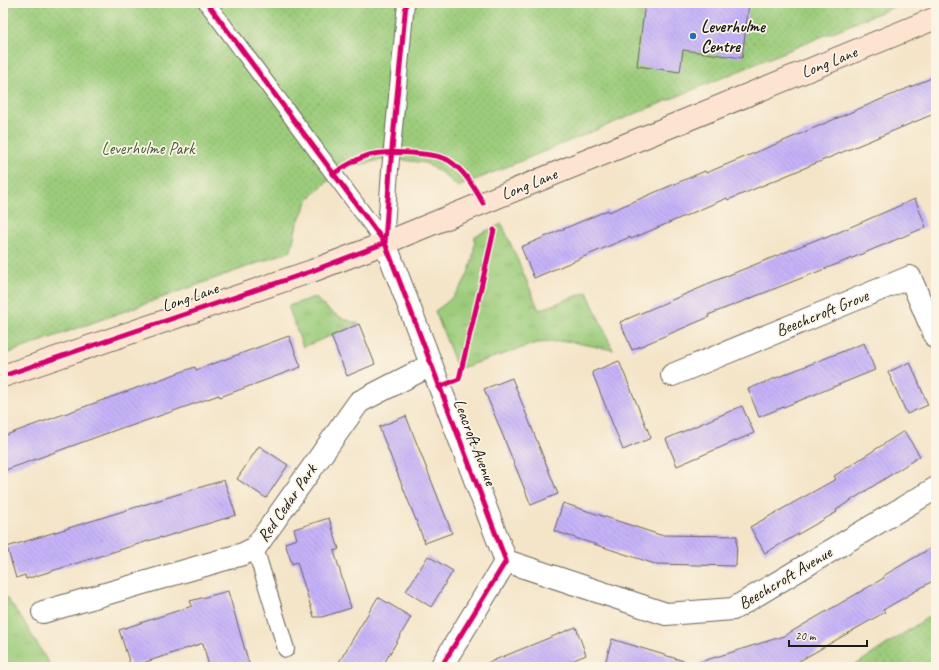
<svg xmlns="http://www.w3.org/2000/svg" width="939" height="670" font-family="Caveat,sans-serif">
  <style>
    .grass { fill: url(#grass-tufts); stroke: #5c744c }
    .park { fill: url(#park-dots); stroke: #5c744c }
    .building { fill: url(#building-back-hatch) }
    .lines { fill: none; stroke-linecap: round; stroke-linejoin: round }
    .lane-casing { stroke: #686259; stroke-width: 18 }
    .street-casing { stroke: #686259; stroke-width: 24 }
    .secondary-casing { stroke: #686259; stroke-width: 24 }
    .lane { stroke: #fff; stroke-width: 16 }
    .street { stroke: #fff; stroke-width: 22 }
    .secondary { stroke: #fde4d0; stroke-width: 22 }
    .cycleway-casing { stroke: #fcf5e5; stroke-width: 8 }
    .cycleway { stroke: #d6006c; stroke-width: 5 }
    .poi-dot { fill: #1f6fb2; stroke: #fcf5e5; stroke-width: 1.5 }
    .labels { text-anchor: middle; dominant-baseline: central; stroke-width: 3.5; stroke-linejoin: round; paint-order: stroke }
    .poi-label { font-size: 17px; font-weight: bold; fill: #1c1c1c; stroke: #fcf5e5; text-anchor: start }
    .street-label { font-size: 17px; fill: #1c1c1c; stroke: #fcf5e5 }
    .park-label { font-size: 17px; fill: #495a3d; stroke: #fcf5e5 }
  </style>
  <defs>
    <pattern id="grass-tufts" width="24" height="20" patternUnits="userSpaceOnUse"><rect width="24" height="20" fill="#9ccc7b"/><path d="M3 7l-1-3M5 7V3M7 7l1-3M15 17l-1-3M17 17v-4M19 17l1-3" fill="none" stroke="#86af6a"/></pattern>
    <pattern id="park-dots" width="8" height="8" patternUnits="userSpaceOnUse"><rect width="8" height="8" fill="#9ccc7b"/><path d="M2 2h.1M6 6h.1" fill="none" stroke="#86af6a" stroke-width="1.8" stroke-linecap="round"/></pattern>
    <pattern id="building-back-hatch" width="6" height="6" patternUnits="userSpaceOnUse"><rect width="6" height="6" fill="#c5b2f8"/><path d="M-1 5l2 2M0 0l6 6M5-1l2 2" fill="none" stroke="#a998d4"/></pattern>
  </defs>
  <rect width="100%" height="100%" fill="#fcf5e5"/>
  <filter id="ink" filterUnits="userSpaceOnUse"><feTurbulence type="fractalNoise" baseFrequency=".025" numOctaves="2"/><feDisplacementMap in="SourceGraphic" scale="8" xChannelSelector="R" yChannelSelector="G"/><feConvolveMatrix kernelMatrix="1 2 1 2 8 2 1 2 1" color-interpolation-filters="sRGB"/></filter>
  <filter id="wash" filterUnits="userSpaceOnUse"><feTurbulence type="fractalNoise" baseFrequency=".012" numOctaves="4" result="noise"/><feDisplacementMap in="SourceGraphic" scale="16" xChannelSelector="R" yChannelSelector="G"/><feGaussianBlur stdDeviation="0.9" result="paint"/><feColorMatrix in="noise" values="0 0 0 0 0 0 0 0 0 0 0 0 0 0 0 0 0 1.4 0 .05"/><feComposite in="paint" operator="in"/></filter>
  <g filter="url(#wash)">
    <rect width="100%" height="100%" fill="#f4e5c9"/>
    <g class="grass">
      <path d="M502,224L539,310L587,292L613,350L567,341L537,343L461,368L457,367L435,311C464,292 474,269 475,236Z"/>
      <path d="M315,297C329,312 338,318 359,324L303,347L288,306Z"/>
      <path d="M3,593L24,622L51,667H3Z"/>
    </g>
    <g class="park">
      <path d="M3,3H903L458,187L442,173L425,163L403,160H381L344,168L323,185L308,200L297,224L291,251L3,355Z"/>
      <path d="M936,612V667H849L857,664Z"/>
    </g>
    <g id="blocks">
      <g class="building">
        <path d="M645,3H749L742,58L683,50L680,72L637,66Z"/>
        <path d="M936,76V113L728,200L727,198L631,239L630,237L534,278L521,247L608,210L609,212L705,171L706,173L781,142Z"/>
        <path d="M915,199L926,227L850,259L708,315L709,317L632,350L620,322L707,285V284L823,237V239Z"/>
        <path d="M359,324L375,364L347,376L331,336Z"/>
        <path d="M289,336L301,367L220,397L219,395L125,428L124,427L3,471V436L195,367L196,370Z"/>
        <path d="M864,343L875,370L759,417L748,389Z"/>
        <path d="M619,361L651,438L623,450L592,372Z"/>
        <path d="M910,362L928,405L907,414L888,372Z"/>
        <path d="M512,378L558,494L531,505L484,389Z"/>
        <path d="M742,406L754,433L677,466L666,439Z"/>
        <path d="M406,416L452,533L425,543L379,427Z"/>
        <path d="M904,431L920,456L836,510L837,512L765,553L750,527L836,479L834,476Z"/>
        <path d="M259,446L288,465L266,498L237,479Z"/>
        <path d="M224,480L236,515L161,538V537L26,579L25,575L16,578L7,547Z"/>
        <path d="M563,503L660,535L737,536L736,566L655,564L554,531Z"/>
        <path d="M329,518L339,549L334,551L351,608L322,617H314L297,562L292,564L285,543L297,539L294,529Z"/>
        <path d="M936,545V579L883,610L885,612L796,663L785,667H700V662L784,636L884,578L883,576Z"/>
        <path d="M428,556L453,571L431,607L406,591Z"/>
        <path d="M228,591L250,667H209L203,643L131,667L119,630L192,606L190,601Z"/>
        <path d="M378,597L411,617L382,667H336Z"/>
        <path d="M576,627L586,655L557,667H480V666Z"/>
        <path d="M612,639L687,662L686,667H604Z"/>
      </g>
    </g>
  </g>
  <g filter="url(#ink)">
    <use href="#blocks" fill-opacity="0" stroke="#686259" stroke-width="1"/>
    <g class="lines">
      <g class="lane-casing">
        <g id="lane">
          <path d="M207,3L385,243"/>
          <path d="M385,243L390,170L406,3"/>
          <path d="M255,548L286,649"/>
        </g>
      </g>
      <g class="street-casing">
        <g id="street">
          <path d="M385,243L506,561"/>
          <path d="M672,375L910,277L936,338"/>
          <path d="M506,561L666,614L733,609L936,488"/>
          <path d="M43,612L243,554L255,548L359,402L431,365"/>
          <path d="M441,667L506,561"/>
        </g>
      </g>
      <g class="secondary-casing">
        <path id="secondary" d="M3,376L312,271L385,243L936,18"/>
      </g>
      <use href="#lane" class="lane"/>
      <use href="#street" class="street"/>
      <use href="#secondary" class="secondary"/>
      <g class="cycleway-casing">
        <g id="cycleway">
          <path d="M207,3L385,243L506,561L441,667"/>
          <path d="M333,174C344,167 354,160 366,156C382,150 432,152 448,160C464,170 474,187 483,203"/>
          <path d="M385,243L390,170L406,3"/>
          <path d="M3,376L312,271L385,243"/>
          <path d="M439,387L459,379L480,292L494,230"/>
        </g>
      </g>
      <use href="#cycleway" class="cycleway"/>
    </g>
  </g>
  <circle class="poi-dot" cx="693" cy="36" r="4"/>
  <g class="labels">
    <g class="poi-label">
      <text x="701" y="26">Leverhulme<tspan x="701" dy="20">Centre</tspan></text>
    </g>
    <g class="street-label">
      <text transform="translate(829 62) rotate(-22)">Long Lane</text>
      <text transform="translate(529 184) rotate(-22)">Long Lane</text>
      <text transform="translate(190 297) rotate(-19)">Long Lane</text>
      <text transform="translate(822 313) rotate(-22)">Beechcroft Grove</text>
      <text transform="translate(475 442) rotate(69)">Leacroft Avenue</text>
      <text transform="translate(287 503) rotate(-55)">Red Cedar Park</text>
      <text transform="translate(785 578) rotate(-31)">Beechcroft Avenue</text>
    </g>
    <g class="park-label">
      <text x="148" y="148">Leverhulme Park</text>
    </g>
  </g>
  <rect width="939" height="670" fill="none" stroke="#fcf5e5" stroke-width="16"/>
  <path d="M789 640v6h78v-6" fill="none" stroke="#1c1c1c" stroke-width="2"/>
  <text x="795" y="640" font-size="12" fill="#1c1c1c" stroke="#fcf5e5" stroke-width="3" paint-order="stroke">20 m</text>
</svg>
